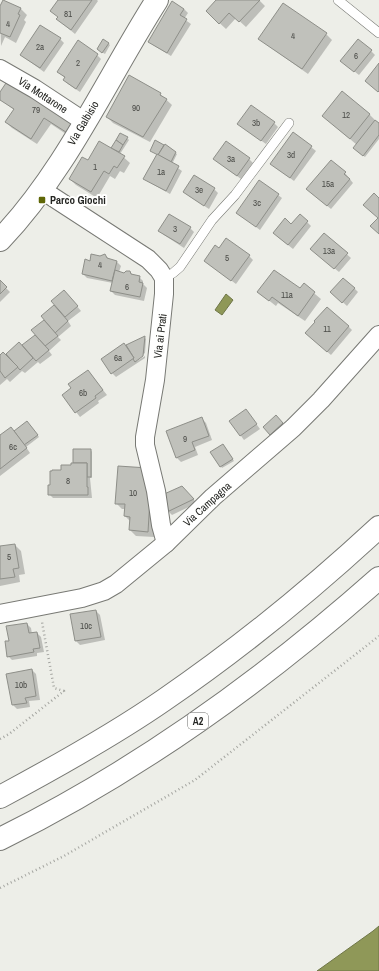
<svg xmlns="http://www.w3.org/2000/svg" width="379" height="971" font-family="'Archivo Narrow',sans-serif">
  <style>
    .water { fill: #8f9858; stroke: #6f7648 }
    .shadow { fill: #0003 }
    .building { fill: #c0c1bb; stroke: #8e8f89 }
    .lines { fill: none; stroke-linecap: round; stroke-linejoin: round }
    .service-casing { stroke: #787974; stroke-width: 10 }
    .minor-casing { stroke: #787974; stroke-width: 20 }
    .tertiary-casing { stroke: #787974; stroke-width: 24 }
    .motorway-casing { stroke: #787974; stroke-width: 24 }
    .path { stroke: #a4a5a0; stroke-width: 2.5; stroke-dasharray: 1 3; stroke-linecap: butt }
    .service { stroke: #fff; stroke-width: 9 }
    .minor { stroke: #fff; stroke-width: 18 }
    .tertiary { stroke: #fff; stroke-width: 22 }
    .motorway { stroke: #fff; stroke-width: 22 }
    .poi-dot { fill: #5f6707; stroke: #fffffe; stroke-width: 1.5 }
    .labels { text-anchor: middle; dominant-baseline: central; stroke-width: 4; stroke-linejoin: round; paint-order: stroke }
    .number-label { font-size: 9px; fill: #4b4c48 }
    .shield { fill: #fffffe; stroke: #666664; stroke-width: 1 }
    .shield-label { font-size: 10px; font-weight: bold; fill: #242522 }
    .street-label { font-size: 11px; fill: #242522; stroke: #fffffe }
    .poi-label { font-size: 11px; font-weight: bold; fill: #242522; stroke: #fffffe; text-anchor: start }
  </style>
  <rect width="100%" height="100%" fill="#edeee8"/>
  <g class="water">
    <path d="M226,294L233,300L222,315L215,310Z"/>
    <path d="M379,926V971H317L373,931Z"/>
  </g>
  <g class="shadow">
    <path d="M59,0H97L98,1L75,34L57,19L59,17Z"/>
    <path d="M217,0H259L265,6L246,27L236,18L226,29L213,17Z"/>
    <path d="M4,1L21,9L27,15L24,20L26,22L16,43L5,37L1,46L0,9Z"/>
    <path d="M184,9L188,13L184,19L191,24L171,56L153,45L149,41Z"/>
    <path d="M326,34L332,40L308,74L266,44L260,39Z"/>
    <path d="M60,39L64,43L44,72L21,55Z"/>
    <path d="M104,40L110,45L105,54L100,51Z"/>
    <path d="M371,51L375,55L359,75L346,65Z"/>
    <path d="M97,55L101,59L80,92L68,84L64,80L65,78L58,72Z"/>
    <path d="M8,82L75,140L51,124L37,144L12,128L6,122L14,110L0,99V94Z"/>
    <path d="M160,94L172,105L150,142L113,123L107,117Z"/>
    <path d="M369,114L379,124V139L365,157L356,150L357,145L323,116Z"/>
    <path d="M274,123L278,127L266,144L242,127Z"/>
    <path d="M293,133L316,151L294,181L271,164Z"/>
    <path d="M127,138L129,140L120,154L130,163L124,173L120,171L115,179L110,176L97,198L76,185L70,179L88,162L116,151L113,148Z"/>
    <path d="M156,141L164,145L177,154L172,164L182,171L170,194L149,182L145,178L157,156Z"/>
    <path d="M214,159H249L253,163L241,179Z"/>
    <path d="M331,162L345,173L353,183L331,209L307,189Z"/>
    <path d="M214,189L218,193L209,209L189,196Z"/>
    <path d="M278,195L282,198L260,230L237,213Z"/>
    <path d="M307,222L311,226L293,249L278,237L292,226Z"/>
    <path d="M190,228L194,232L184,248L164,235L160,231Z"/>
    <path d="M324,234L351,258L339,272L316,253Z"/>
    <path d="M105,255L109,259L117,262L121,266L119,272L124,274L130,272L133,275L139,277L143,281V284L147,288L144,301L115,295L111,291L113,283L87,278L83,274L91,262Z"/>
    <path d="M249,256L253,260L236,284L205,261Z"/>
    <path d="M0,282L10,292L0,302Z"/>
    <path d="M304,285L321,299L305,321L278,303L276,306L258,292L301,290Z"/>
    <path d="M354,288L358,292L347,306L336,296Z"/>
    <path d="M68,295L81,311L68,321L71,326L58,337L61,340L49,351L52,355L40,364L38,362L25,373L22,371L10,382L7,379L0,385V356L6,355L19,344L22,347L36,335L32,331L45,320L43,316Z"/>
    <path d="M316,322L348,326L352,330L331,355L310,337Z"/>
    <path d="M145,338L146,339L145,353L136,360L137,361L145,356V358L116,377L112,373L124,344L126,346Z"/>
    <path d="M88,371L107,395L98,401L99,403L80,417L63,395L73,388Z"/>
    <path d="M246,410L260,429L244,440L230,421Z"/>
    <path d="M276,416L284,425L272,436L264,427Z"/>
    <path d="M202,419L206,423L212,440L195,447L198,455L181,462L177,458L168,432Z"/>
    <path d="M29,424L39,437L26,447L30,453L0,476V437L14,432Z"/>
    <path d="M223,445L234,461L222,468L212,452Z"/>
    <path d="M91,450L92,452V478H90L92,498H53L49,494L62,471V466L76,465Z"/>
    <path d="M181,487L197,503L172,515L168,511Z"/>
    <path d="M157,490L154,537L136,536L130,530V521L125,516L126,509H122L116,503Z"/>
    <path d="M15,545L21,551L25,574L19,575L20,582L0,586V547Z"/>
    <path d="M96,611L100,615L105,640L80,645L76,641Z"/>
    <path d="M27,624L31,628L32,634L37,633L41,637L44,652L37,653V656L12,660L8,656L10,642Z"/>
    <path d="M32,670L36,674L40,700L29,701L30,707L17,709L13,705Z"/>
  </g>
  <g class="building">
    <path d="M3,0L21,8L18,14L20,15L10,37L0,33V6Z"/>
    <path d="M58,0H92L71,30L56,19L58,17L50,11Z"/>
    <path d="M216,0H260L239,22L229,13L219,24L206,11Z"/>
    <path d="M172,1L184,9L180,15L187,19L167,53L148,42Z"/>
    <path d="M283,3L327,33L302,69L258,39Z"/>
    <path d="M40,25L61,38L40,68L20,55Z"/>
    <path d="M103,39L109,43L102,53L97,49Z"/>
    <path d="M358,39L372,50L354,72L340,61Z"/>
    <path d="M78,40L98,54L76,89L63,80L65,77L57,72Z"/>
    <path d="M379,63V91L378,92L365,81Z"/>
    <path d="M129,75L161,93L160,95L167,99L143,137L106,117Z"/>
    <path d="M8,80L76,123L69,134L44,118L31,139L5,122L14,109L0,100V92Z"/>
    <path d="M342,91L370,114L350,139L322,116Z"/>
    <path d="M251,105L275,122L261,141L237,124Z"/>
    <path d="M375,120L379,123V135L363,156L353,148Z"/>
    <path d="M293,132L312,146L290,178L270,164Z"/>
    <path d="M120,133L128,137L123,145L116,140Z"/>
    <path d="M116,140L123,145L119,152L111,148Z"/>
    <path d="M155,140L164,145L158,155L150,151Z"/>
    <path d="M99,141L125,156L117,168L114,166L109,174L104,171L91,192L69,179L82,157L88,160Z"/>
    <path d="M226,141L250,158L237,176L213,159Z"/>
    <path d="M165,144L176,152L171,162L158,155Z"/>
    <path d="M157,154L179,166L166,191L143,179Z"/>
    <path d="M331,160L346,172L344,174L350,179L327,206L306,189Z"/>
    <path d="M194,175L215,188L204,206L183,192Z"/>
    <path d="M259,180L279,194L256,227L236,213Z"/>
    <path d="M374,193L379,198V234L370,226L378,218L363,205Z"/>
    <path d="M169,214L191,227L180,244L158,231Z"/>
    <path d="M300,214L308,221L288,245L273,233L285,218L291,224Z"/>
    <path d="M324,233L348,253L334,269L310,249Z"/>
    <path d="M226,238L250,255L231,281L204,261L215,245L219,248Z"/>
    <path d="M91,254L100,256L105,254L107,258L117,261L112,281L82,274L85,259L90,261Z"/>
    <path d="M115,270L124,273L126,271H130L131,274L140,276L139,282L143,283L140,297L110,291Z"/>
    <path d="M274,270L300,288L304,283L315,292L298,316L272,297L269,301L257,292Z"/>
    <path d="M343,278L355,288L342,303L330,292Z"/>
    <path d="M0,280L7,287L0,294Z"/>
    <path d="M64,290L78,306L65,317L51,301Z"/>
    <path d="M54,305L68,321L55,333L41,316Z"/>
    <path d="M327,307L349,326L327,352L305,333L315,322L314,321Z"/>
    <path d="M44,320L58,336L45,346L31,330Z"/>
    <path d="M35,335L49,350L36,361L22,345Z"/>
    <path d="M145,336L143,356L135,362L133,359L134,358L126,345Z"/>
    <path d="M19,342L33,358L20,370L6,354Z"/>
    <path d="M124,343L134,358L111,374L101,359Z"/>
    <path d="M3,352L18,367L5,378L0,371V355Z"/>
    <path d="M88,370L103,390L95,396L96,398L75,413L62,395L71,388L68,384Z"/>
    <path d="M246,409L257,424L240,436L229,421Z"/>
    <path d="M276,415L283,423L270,435L263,427Z"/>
    <path d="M202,417L209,436L192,442L195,450L176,458L166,431Z"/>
    <path d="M27,421L38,435L24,445L14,431Z"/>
    <path d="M11,427L27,448L0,469V435Z"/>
    <path d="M223,444L233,459L220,467L210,452Z"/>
    <path d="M73,449H91V477H87V463H73Z"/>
    <path d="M71,463H87V487H88V495H48V485H50V471H52V470H61V465H71Z"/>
    <path d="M118,466L148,468L151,483L148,532L129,530L130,517L124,516L125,504H115Z"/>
    <path d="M182,486L194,499L167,512L162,495Z"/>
    <path d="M15,544L19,568L13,569L15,577L0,579V546Z"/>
    <path d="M96,610L101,637L75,641L70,614Z"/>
    <path d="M27,623L29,633L37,632L40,648L33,649L34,652L7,657L5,641H9L6,626Z"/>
    <path d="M32,669L36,696L25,698L27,703L12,705L6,674Z"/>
  </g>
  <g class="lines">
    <g class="service-casing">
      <g id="service">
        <path d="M338,0L379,33"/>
        <path d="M164,278L173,273L180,267L212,220L235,195L289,123"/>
      </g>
    </g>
    <g class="minor-casing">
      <g id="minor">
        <path d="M0,69L35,89L85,122"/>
        <path d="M42,190L148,259L159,270L164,278V294L155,380L145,437V445L156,491L161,525L166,543"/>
        <path d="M0,614L82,598L104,591L116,584L166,543L213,497L293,428L321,400L379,335"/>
      </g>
    </g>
    <g class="tertiary-casing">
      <path id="tertiary" d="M0,240C66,171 106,80 157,0"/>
    </g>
    <g class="motorway-casing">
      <g id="motorway">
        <path d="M0,797C56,767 112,736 164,700C240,648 311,590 379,527"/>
        <path d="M0,839C138,771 264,680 379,578"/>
      </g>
    </g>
    <g class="path">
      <path d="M0,739L9,734L64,691L54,688L42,622"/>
      <path d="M0,888L64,856L195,780L379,636"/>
    </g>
    <use href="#service" class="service"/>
    <use href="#minor" class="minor"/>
    <use href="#tertiary" class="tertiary"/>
    <use href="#motorway" class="motorway"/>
  </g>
  <rect class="poi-dot" x="38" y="196" width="8" height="8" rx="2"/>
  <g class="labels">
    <g class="number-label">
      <text x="68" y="14">81</text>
      <text x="8" y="24">4</text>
      <text x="293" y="36">4</text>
      <text x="40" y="47">2a</text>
      <text x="356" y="56">6</text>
      <text x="78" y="63">2</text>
      <text x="136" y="108">90</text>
      <text x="36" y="110">79</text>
      <text x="346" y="115">12</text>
      <text x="256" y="123">3b</text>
      <text x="291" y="155">3d</text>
      <text x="231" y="159">3a</text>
      <text x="95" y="167">1</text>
      <text x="161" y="172">1a</text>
      <text x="328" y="184">15a</text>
      <text x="199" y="190">3e</text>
      <text x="257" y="203">3c</text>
      <text x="175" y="229">3</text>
      <text x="329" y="251">13a</text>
      <text x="227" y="258">5</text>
      <text x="100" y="265">4</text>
      <text x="127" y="287">6</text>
      <text x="287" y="295">11a</text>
      <text x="327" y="329">11</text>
      <text x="118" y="358">6a</text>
      <text x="83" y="393">6b</text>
      <text x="185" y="439">9</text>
      <text x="13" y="447">6c</text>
      <text x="68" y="481">8</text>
      <text x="133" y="493">10</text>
      <text x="9" y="557">5</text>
      <text x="86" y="626">10c</text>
      <text x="21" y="685">10b</text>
    </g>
    <rect class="shield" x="188" y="713" width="20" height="16" rx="3"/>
    <g class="shield-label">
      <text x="198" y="721">A2</text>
    </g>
    <g class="street-label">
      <text transform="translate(43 95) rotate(33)">Via Mottarone</text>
      <text transform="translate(83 123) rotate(-59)">Via Galbisio</text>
      <text transform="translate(160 336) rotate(-83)">Via ai Prati</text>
      <text transform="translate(207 504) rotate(-42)">Via Campagna</text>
    </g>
    <g class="poi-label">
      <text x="50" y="200">Parco Giochi</text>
    </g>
  </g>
</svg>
